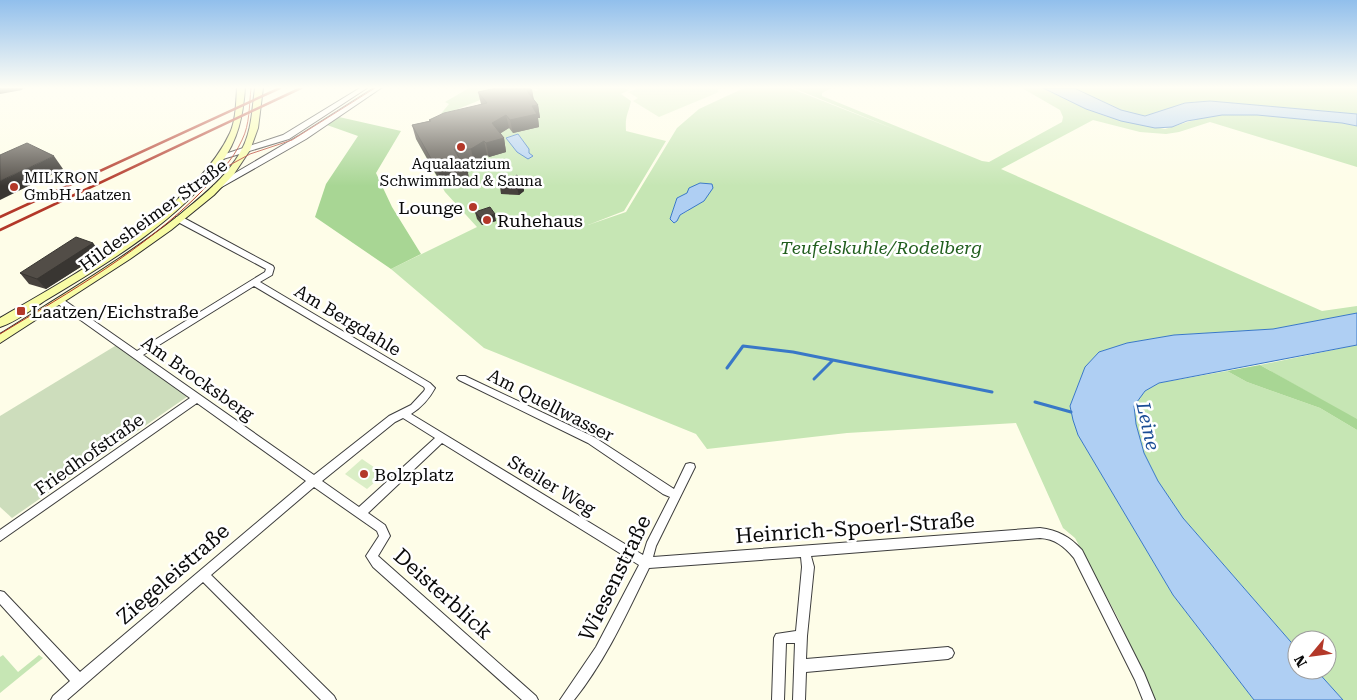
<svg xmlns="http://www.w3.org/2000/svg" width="1357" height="700" font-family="'Roboto Serif',serif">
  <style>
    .green { fill: #c6e6b4; fill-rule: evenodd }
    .forest { fill: #a8d694 }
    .cemetery { fill: #cdddbc }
    .pitch { fill: #daeec6 }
    .water { fill: #afcff3; stroke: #3978c7 }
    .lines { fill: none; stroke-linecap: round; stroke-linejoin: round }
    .stream { stroke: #3978c7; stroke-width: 3 }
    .minor-casing { stroke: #3d3d3d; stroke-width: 2 }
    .tertiary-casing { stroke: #3d3d3d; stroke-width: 2 }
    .secondary-casing { stroke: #2c2c2c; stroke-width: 2 }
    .minor { fill: #fff; fill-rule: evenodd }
    .tertiary { fill: #fff; fill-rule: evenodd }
    .secondary { fill: #f8fca5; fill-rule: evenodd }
    .tram { stroke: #b33829; stroke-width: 1 }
    .rail { stroke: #b33829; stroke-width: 2.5 }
    .wall { fill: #47423d }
    .shaded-wall { fill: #393632 }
    .building { fill: #524d47; stroke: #393632 }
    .poi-dot { fill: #b33829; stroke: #fff; stroke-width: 2 }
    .labels { text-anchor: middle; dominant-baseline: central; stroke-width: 5; stroke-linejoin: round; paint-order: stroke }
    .far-poi-label { font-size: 15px; fill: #0a0a0a; stroke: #fff }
    .poi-label { font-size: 18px; fill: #0a0a0a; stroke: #fff; text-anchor: start }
    .street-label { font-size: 18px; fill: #0a0a0a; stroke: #fff }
    .park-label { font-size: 18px; font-style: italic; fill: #215e1e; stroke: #fff }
    .water-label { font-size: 19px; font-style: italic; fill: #1a4c95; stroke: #fff }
    .near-street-label { font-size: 21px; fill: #0a0a0a; stroke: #fff }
  </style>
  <rect width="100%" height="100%" fill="#fefde8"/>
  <g class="green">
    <path d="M469,88H509C485,97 463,108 439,116L449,104L445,102Z"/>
    <path d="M529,88L536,91L539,90L533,88H624L629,90L621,94L631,101C628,115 625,115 626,131L666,141L624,211L588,225L626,212L677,128L699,109L744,88H790L899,131L793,88H831L822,93V96L982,161L989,162L1062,122L1063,117L1060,110L1022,88H1043L1086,109L1108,117L1165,129L1204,117L1222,115H1257L1342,123L1357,126V167L1210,122L1179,132L1166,134L1140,132L1093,120L1001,169L1322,311L1357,306V313L1273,329L1174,335L1127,343L1099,352L1085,367L1070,406L1078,435L1173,595L1254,700H1154L1118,618L1075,538L1063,528L1016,423L847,433L707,449L696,434L484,348L391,269L477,227L445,192L416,139L495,99L480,103L481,102ZM687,193L688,211L680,215L677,221L674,223L670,219L677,198Z"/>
    <path d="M1074,88H1357V114L1210,101L1185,103L1145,116L1121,110Z"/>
    <path d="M1357,345V420L1260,365Z"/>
    <path d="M1227,371L1247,382L1320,408L1357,430V700H1343L1316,670H1327V640H1297V649L1183,518L1158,481L1144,453L1136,424L1134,406L1145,391L1159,383Z"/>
    <path d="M3,655L18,672L39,655L43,658L0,693V657Z"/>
  </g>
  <g class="forest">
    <path d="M339,117L401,131L376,173L392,207L421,254L391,269L315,217L326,184L358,136L327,125Z"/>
    <path d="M1260,365L1357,419V430L1320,408L1247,382L1227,371Z"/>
  </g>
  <path class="cemetery" d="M120,343L191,394L12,518L0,507V416Z"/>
  <g class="pitch">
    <path d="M639,88H723L717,90L719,92L659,117L633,101L638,98L628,92Z"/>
    <path d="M362,459L384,474L367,489L345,474Z"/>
  </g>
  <g class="water">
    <path d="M1043,88H1074L1121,110L1145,116L1185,103L1210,101L1357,114V126L1342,123L1257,115H1222L1187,121L1172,127L1155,128L1121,121L1086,109Z"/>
    <path d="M518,134L529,149V153L533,156L528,159L517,152L506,138Z"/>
    <path d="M700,183L712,184L713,188L704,201L680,215L677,221L674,223L670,219L677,198L687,193L689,188Z"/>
    <path d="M1357,313V345L1159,383L1145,391L1134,406L1136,424L1144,453L1158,481L1183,518L1297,649V670H1316L1343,700H1254L1173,595L1078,435L1073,420L1070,406L1085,367L1099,352L1127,343L1174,335L1273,329Z"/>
  </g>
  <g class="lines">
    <g class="stream">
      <path d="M727,368L743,346L793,352L992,392"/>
      <path d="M814,379L832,361"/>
      <path d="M1035,402L1071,412"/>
    </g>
    <g class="minor-casing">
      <path id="minor" d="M176,217H182L273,266L274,268L272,275L260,282L430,383L435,388C429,399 422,407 411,414L643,555L647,542L670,497L663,494L588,443L459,380L457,378L459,376H465L594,437L674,489L686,464L690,463L694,464L695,467L656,546L653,557L1040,528C1058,530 1070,537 1082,550L1144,673L1155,700H1143L1135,680L1074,558C1064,546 1055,539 1040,538L811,556L814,567L807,636L806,659L948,647L952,649L954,653L952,657L948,659L806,672L805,700H793L795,643H786L784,700H772L774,638L776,634L796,631L802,567L801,557L649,568C627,613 606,660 574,700H560L596,647L639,565L442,443L368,513L385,525L390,536L378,556L536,696L538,700H522L373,567L366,556L379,536L377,531L314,487L211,575L334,696L336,700H321L203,582L67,700H51L53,696L70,681L0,604V591L4,592L80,672L306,481L197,403L0,541V530L190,398L58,304L57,302L58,300H64L137,351L265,272L266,269L176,221ZM254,286L424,387L425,389L424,391L411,405L389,416L314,475L143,355ZM403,418L435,438L359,507L322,481L395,422Z"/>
    </g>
    <g class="tertiary-casing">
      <g id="tertiary">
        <path d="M360,88H367L289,139L223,159H217L216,157L283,135Z"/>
        <path d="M374,88H381L306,139L220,188H214L213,186L300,135Z"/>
      </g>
    </g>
    <g class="secondary-casing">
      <g id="secondary">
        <path d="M237,88H245C243,116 238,140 221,163C177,222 108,263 46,300C32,309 16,322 0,327V318C71,277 195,209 230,133C236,120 236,103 237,88Z"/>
        <path d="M255,88H263L258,128L250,150L234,174L214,195L171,230L130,259L0,343V334C60,296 122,260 178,216C201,197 226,178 241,151C252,132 252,109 255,88Z"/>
      </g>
    </g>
    <use href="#minor" class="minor"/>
    <use href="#tertiary" class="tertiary"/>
    <use href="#secondary" class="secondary"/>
    <g class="tram">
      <path d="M228,166L250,154L292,140L375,88"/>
      <path d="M0,334C71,291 144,250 202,191C217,176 233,160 242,140C250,124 249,106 251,88"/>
    </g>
    <g class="rail">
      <path d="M0,217L280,88"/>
      <path d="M0,230L301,88"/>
    </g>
  </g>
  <g class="wall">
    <path d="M532,90L534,100L538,105L540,118H538L539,127L513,133L509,128L500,133L504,138L506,152L489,157L487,155L474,163L462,162L468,173L471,186L453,182L442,185L416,139L412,125L429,121V120L481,104L478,92Z"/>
    <path d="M523,184L524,191L519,195L501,194L500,187Z"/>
    <path d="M475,212L496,221L482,225L477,219Z"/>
    <path d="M93,243L101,254L46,289L29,284L20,273Z"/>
  </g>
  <g class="shaded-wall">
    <path d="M18,88H23L22,90L0,94V90Z"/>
    <path d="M532,90L534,103L527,91Z"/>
    <path d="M538,105L540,118H538L539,127L513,133L510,120L532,106Z"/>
    <path d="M506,115L509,128L495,137L492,123Z"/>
    <path d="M504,138L506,152L489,157L486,143Z"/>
    <path d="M484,141L487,155L474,163L471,149Z"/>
    <path d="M54,156L63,169L0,200V181Z"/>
    <path d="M449,168L453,182L442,185L438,171Z"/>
    <path d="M523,184L524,191L519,195L517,188Z"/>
    <path d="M495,214L496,221L482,225L480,218Z"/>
    <path d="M93,243L101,254L46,289L37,279Z"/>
  </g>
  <g class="building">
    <path d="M0,88H18L0,90Z"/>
    <path d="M496,88H530L532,90L527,91L538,105L532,106L537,114L510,120L506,115L492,123L504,138L486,143L484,141L471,149H454L468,173L449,168L438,171L412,125L431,121L429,120L444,113L487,103L478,92Z"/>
    <path d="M27,143L54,156L0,181V155Z"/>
    <path d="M517,175L523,184L517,188L500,187Z"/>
    <path d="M490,207L495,214L480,218L475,212Z"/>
    <path d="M76,237L93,243L37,279L20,273Z"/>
  </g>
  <linearGradient id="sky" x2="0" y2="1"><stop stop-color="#91bfec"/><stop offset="0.47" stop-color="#fffef5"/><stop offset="1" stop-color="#fffef5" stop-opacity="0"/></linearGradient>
  <rect width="1357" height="186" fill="url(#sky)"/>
  <g class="poi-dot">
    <circle cx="461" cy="147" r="5"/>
    <circle cx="14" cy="187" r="5"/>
    <circle cx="473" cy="207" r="5"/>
    <circle cx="487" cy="220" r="5"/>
    <rect x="16" y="306" width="10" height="10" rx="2.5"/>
    <circle cx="364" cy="474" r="5"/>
  </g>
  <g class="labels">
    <g class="far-poi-label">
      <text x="461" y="164">Aqualaatzium<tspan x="461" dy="17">Schwimmbad &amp; Sauna</tspan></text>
      <text x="24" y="178" text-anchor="start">MILKRON<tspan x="24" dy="17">GmbH Laatzen</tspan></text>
    </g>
    <g class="poi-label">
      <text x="463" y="207" text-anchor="end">Lounge</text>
      <text x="497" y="220">Ruhehaus</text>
      <text x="31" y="311">Laatzen/Eichstraße</text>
      <text x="374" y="474">Bolzplatz</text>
    </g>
    <g class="street-label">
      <text transform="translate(153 215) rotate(-36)">Hildesheimer Straße</text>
      <text transform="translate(348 320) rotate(31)">Am Bergdahle</text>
      <text transform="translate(198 378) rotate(35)">Am Brocksberg</text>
      <text transform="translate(551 405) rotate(27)">Am Quellwasser</text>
      <text transform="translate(89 454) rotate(-35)">Friedhofstraße</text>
      <text transform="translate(552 485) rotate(31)">Steiler Weg</text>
    </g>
    <g class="park-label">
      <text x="881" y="247">Teufelskuhle/Rodelberg</text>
    </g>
    <g class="water-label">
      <text transform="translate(1148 426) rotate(77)">Leine</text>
    </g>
    <g class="near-street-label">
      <text transform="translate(855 528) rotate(-4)">Heinrich-Spoerl-Straße</text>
      <text transform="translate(173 574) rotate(-41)">Ziegeleistraße</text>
      <text transform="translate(615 578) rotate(-64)">Wiesenstraße</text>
      <text transform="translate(443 594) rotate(42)">Deisterblick</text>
    </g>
  </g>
  <g transform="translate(1312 655) rotate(241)"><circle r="24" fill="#ffffff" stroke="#9d9d9d"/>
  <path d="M0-4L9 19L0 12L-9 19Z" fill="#b33829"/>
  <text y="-8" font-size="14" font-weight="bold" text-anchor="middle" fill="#0a0a0a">N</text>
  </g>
</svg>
